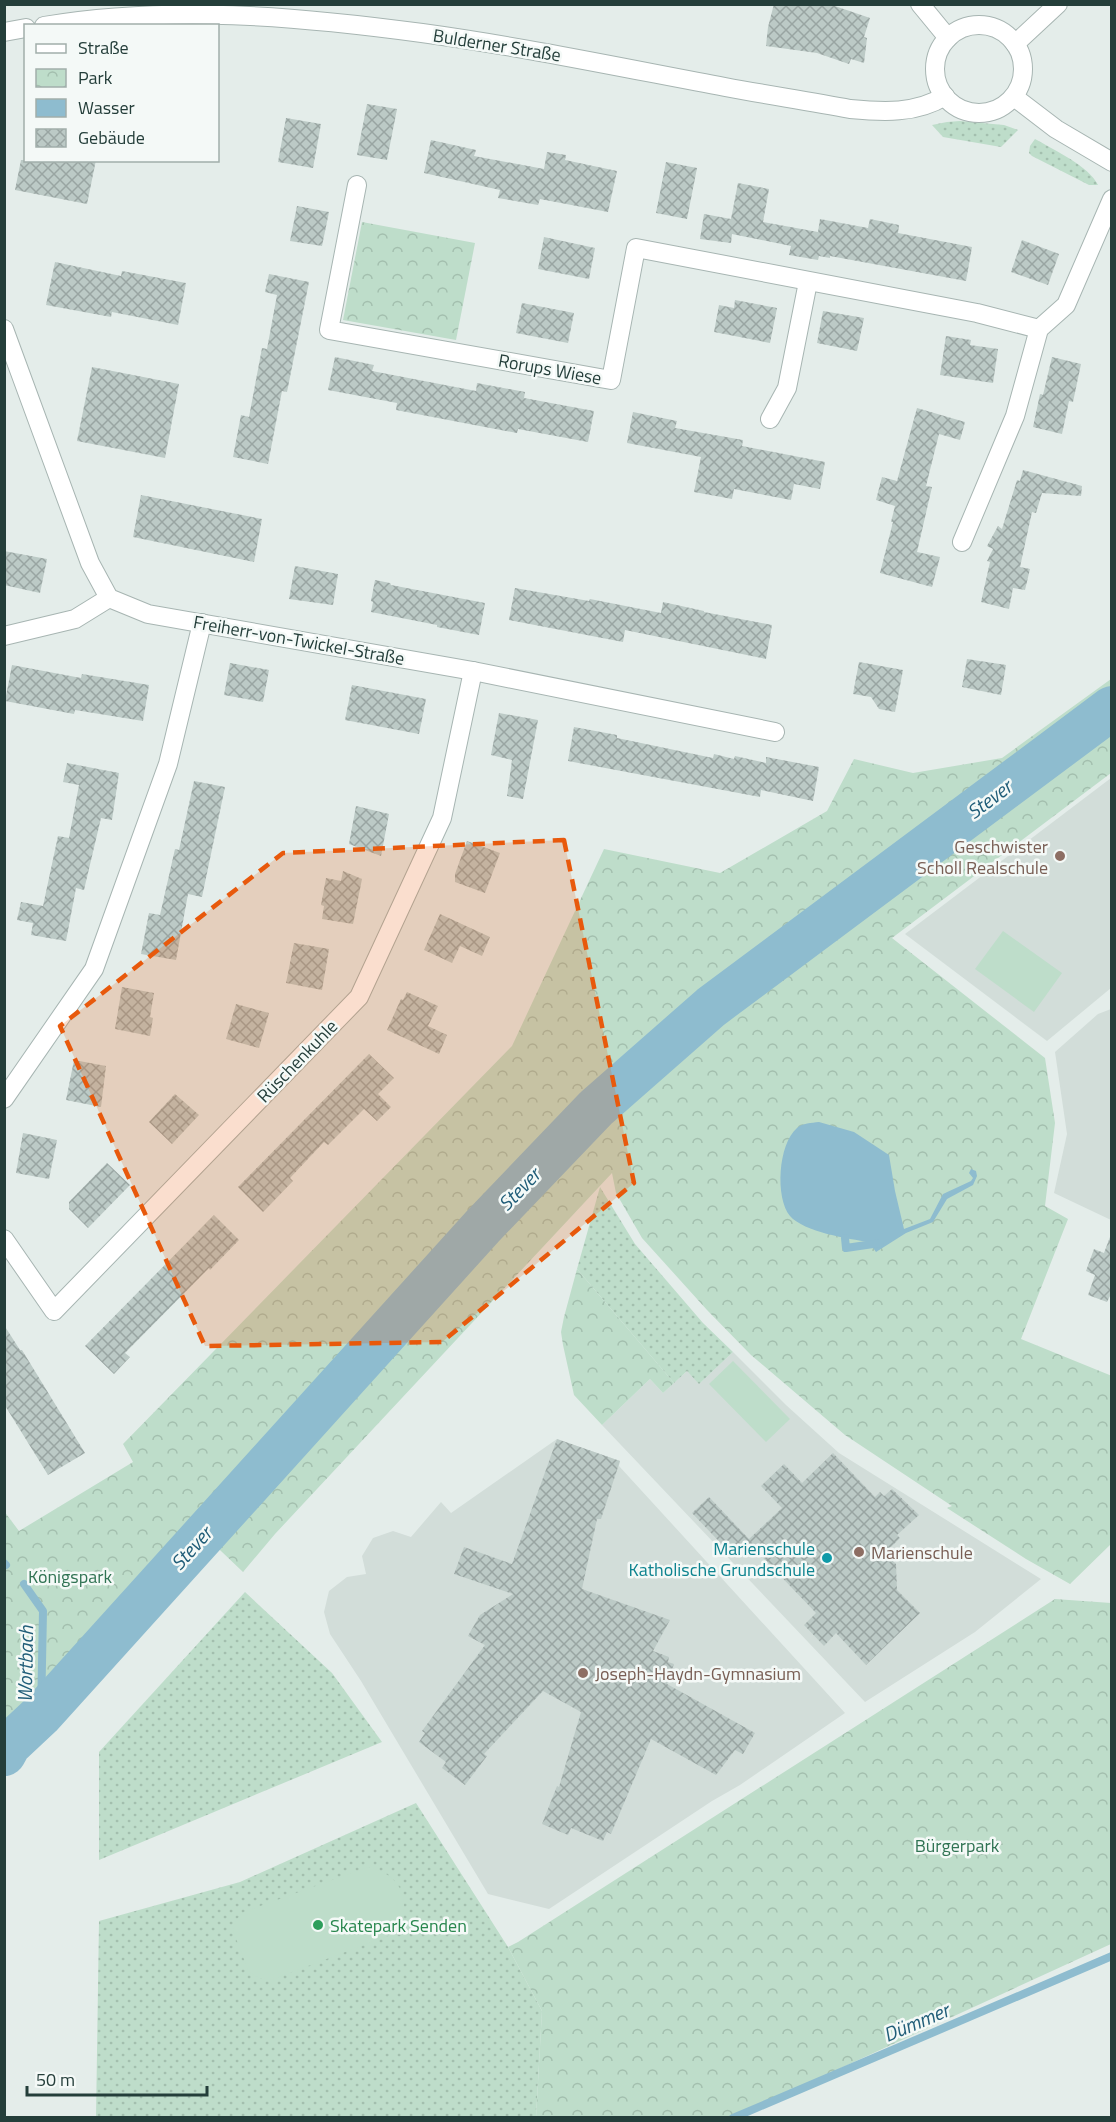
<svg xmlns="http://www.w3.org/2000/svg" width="1116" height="2122" font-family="'Titillium Web',sans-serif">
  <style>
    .built { fill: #d2ddd9 }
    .grass { fill: url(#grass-dots) }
    .park { fill: url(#park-crowns) }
    .garden { fill: #beddca }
    .water { fill: #8ebccf }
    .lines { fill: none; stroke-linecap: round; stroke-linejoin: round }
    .stream { stroke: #8ebccf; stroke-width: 8 }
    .river { stroke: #8ebccf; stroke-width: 44 }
    .building { fill: url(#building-cross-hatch) }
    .minor-casing { stroke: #a7b5b2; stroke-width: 20 }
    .tertiary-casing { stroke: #a7b5b2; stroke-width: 20 }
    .minor { stroke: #fff; stroke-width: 18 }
    .tertiary { stroke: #fff; stroke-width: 18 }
    .marked { fill: #e8590c; fill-opacity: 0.2; stroke: #e8590c; stroke-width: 4.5; stroke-dasharray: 12 8; stroke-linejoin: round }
    .education-dot { fill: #8d6e63; stroke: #f4f9f7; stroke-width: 2 }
    .culture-dot { fill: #0f9aa8; stroke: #f4f9f7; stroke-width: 2 }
    .leisure-dot { fill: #2e9e5b; stroke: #f4f9f7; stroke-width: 2 }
    .labels { text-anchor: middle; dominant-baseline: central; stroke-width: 5; stroke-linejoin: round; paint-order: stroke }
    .street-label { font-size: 18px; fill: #243e3a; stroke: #f4f9f7 }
    .education-label { font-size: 18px; fill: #785e54; stroke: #f4f9f7; text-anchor: start }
    .culture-label { font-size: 18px; fill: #0d838f; stroke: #f4f9f7; text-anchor: end }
    .park-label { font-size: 18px; fill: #307353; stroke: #f4f9f7 }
    .leisure-label { font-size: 18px; fill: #27864d; stroke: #f4f9f7; text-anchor: start }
    .water-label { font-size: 20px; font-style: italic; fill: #205d78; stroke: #f4f9f7 }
  </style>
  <defs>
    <pattern id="grass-dots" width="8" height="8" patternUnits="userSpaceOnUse" patternTransform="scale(1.5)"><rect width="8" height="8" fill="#beddca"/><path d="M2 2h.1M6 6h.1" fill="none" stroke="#a3bfae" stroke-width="1.8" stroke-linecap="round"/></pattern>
    <pattern id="park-crowns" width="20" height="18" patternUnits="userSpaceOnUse" patternTransform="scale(1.5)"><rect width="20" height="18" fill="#beddca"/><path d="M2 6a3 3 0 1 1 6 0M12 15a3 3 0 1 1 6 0" fill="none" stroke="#a3bfae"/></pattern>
    <pattern id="building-cross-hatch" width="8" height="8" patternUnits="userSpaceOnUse" patternTransform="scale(1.5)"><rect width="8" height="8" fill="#bccac6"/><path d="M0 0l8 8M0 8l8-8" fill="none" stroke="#99a5a2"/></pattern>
  </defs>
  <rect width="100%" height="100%" fill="#e4edea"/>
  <g class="built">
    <path d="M1111,778V988L1047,1041L905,934Z"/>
    <path d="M1111,1009V1220L1054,1193L1067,1134L1055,1052L1098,1014Z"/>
    <path d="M733,1352L786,1405L839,1453L1041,1579L975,1632L865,1702L602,1425L650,1379L663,1393L687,1371L700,1383Z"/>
    <path d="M557,1439L620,1461L619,1466L845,1713L740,1785L712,1801L549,1909L488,1894L361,1681L330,1634L324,1612L329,1591L347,1577L366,1574L362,1556L373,1538L393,1531L411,1537L441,1502L451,1513Z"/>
  </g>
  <g class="grass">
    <path d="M960,121L1004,125L1018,130L1001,147L943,137L932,125L947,122Z"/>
    <path d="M1035,139C1054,150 1089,166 1098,185H1089L1032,156L1029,153L1030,146Z"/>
    <path d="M600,1187L635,1244L703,1323L733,1352L699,1384L687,1371L674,1383L577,1269Z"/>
    <path d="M245,1592L332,1673L382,1742L99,1860V1752Z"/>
    <path d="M416,1803L508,1947L542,2011L536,2117L96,2118L99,1921L240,1882Z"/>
  </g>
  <g class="park">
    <path d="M362,222L475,243L456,340L343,320Z"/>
    <path d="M1111,679V773L892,938L1045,1058L1055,1123L1045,1206L1068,1219L1021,1339L1112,1376L1111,1544L1070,1584L1026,1559L947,1508L952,1506L845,1435L751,1355L707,1310L642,1238L616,1193L612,1173L275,1534L243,1572L200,1531L5,1738L4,1511L19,1531L133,1462L123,1444L512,1046L604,849L720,873L827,811L854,759L913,773L1002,758Z"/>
    <path d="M577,1269L674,1383L663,1393L650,1379L602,1425L574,1395L563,1345L561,1332L564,1317Z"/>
    <path d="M1055,1599L1111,1603V1944L734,2117H536L542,2011L508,1947L518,1942Z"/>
  </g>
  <g class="garden">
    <path d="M1003,931L1062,973L1034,1012L975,969Z"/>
    <path d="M733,1361L790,1419L766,1442L709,1384Z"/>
    <path d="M368,1867C403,1875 411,1901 398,1932L271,1980L259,1978L249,1972L233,1931L236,1920L244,1912Z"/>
  </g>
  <path class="water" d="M819,1122L854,1132L889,1155L895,1191L904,1229L930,1219L943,1194L971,1181L973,1178L969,1173L971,1169L976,1171L977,1176L973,1185L947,1199L933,1222L906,1233L876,1252L869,1242C849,1239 804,1232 790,1216C775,1198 778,1144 797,1128C803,1123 811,1123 819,1122Z"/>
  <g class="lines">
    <g class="stream">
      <path d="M845,1238L846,1248L880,1243"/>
      <path d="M4,1563L6,1565"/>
      <path d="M24,1584L43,1611L41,1715"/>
      <path d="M733,2118L1112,1956"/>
    </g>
    <path class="river" d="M4,1754L9,1745L41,1715L483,1226L596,1108L711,1007L1112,708"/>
  </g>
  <g class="building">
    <path d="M774,4H829L870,18L864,37L867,38L864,63L851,59L849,64L817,53L766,46L768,27Z"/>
    <path d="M367,104L397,109L387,160L357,155Z"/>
    <path d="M286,118L321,124L313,168L278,162Z"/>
    <path d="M431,140L476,150L474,156L544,169L547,152L566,155L565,160L617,171L608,212L540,199L538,205L498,198L500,190L424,173Z"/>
    <path d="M21,160H96L87,204L15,190Z"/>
    <path d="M666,162L697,168L687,219L656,213Z"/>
    <path d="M738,183L769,189L763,222L818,232L820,219L868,228L870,219L899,225L898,233L972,247L966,281L830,256V258L819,256L818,260L789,255L791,246L732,234L731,243L700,239L704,214L731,219Z"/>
    <path d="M297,206L329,212L322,246L290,241Z"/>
    <path d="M544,237L595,248L589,279L538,269Z"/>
    <path d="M1022,240L1059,254L1048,285L1011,272Z"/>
    <path d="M55,262L121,276L122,271L186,283L178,325L112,312L111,317L46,305Z"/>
    <path d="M269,274L309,282L287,392L282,391L268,464L233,457L241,415L249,417L262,348L267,349L277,295L265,292Z"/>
    <path d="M735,300L777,308L770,343L714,332L719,305L734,308Z"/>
    <path d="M522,303L574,313L568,343L516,333Z"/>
    <path d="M823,311L864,318L857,351L817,343Z"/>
    <path d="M946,336L971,340L970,345L998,349L993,383L940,375Z"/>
    <path d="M335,357L374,365L372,371L476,391L477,383L525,392L524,398L594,411L588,442L518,429L517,433L469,424L396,410L397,403L328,390Z"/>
    <path d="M1052,357L1081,364L1073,402L1069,401L1062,434L1033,427L1040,394L1043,395Z"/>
    <path d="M92,367L179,384L165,458L77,441Z"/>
    <path d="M917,408L965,422L960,440L939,434L926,486L932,487L917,552L940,557L932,587L880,573L893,522H891L895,506L876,500L882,477L897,481Z"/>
    <path d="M633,412L677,421L675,428L743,440L742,446L825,462L820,489L794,484L791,500L734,489L732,499L694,492L701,457L627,443Z"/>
    <path d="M1023,470L1082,486L1081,496L1042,493L1036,513L1032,512L1020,567L1030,569L1025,590L1013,588L1009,609L981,602L990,562L987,561L993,549L987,546L998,526L1002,529L1017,480L1020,481Z"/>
    <path d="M141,495L262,519L254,562L133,537Z"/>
    <path d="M4,551L47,559L40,593L4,585Z"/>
    <path d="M295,566L338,574L333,605L289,599Z"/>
    <path d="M375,580L390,583L391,585L485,603L479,635L437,627V625L371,612L373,602L371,601Z"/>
    <path d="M515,588L589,601L590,599L661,613L663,602L704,611V612L772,625L766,659L625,630L623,642L509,620Z"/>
    <path d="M967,659L1006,665L1001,695L962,687Z"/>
    <path d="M859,662L903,670L895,712L879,709L871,697L853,694Z"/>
    <path d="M230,663L269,670L263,702L224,695Z"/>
    <path d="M12,665L81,678L82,674L149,685L143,721L75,710L74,714L5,701Z"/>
    <path d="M352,685L426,699L419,734L345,720Z"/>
    <path d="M499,713L538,720L523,799L507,796L512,760L491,755Z"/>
    <path d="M574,727L617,735V738L713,758L714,754L734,759L735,756L766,763V757L819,767L813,801L761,790L760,797L568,761Z"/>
    <path d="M67,763L119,773L112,820L101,818L84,890L76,888L66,941L31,935L33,923L17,920L21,902L43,906L58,836L69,838L79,785L63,782Z"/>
    <path d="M194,781L225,787L202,897L188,894L176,960L141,954L149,913L160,915L175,849L179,850Z"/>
    <path d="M356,806L389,814L381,856L349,844Z"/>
    <path d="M467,841L500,853L485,893L455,882V874Z"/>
    <path d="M343,871L362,879L353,924L322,919L324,906L321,905L326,878L341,881Z"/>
    <path d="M440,914L490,937L482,956L460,946L452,963L424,950Z"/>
    <path d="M294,943L329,949L322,990L286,983Z"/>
    <path d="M122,987L154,993L150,1017L153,1018L150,1036L115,1029Z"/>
    <path d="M407,992L438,1006L428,1026L447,1035L439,1054L387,1030L401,999L403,1000Z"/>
    <path d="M236,1004L269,1013L259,1048L226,1039Z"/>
    <path d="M369,1054L394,1078L378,1094L391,1107L377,1121L364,1109L328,1145L324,1142L290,1178L293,1181L263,1212L238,1187Z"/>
    <path d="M74,1060L106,1066L101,1107L66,1100Z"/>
    <path d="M175,1094L199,1115L172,1144L149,1122Z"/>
    <path d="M23,1133L57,1140L49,1179L16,1173Z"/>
    <path d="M107,1163L130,1185L88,1228L69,1209V1202Z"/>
    <path d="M214,1215L239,1240L210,1270L209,1268L125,1353L130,1357L114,1374L85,1346Z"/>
    <path d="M1110,1237H1112V1292L1107,1302L1088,1295L1095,1275L1086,1271L1094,1249L1104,1253Z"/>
    <path d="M4,1325L20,1350H22L85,1453L48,1475L4,1404Z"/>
    <path d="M557,1439L620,1461L601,1519H597L582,1589L670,1620L653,1651L669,1657L668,1662L674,1664L667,1684L755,1733L743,1754L735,1750L716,1775L651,1739L611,1834L607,1832L603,1841L571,1828L568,1835L542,1824L557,1786L559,1787L581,1712L543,1691L484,1754L487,1756L465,1785L442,1768L446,1762L419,1742L425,1733L422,1731L485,1645L468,1636L480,1615L513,1594L454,1574L464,1547L512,1564Z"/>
    <path d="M833,1453L875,1497L880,1492L884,1496L892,1489L919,1515L897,1535L900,1538L885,1553L896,1564L897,1590L920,1613L866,1665L836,1633L824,1646L804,1625L816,1613L747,1541L732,1555L692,1513L709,1497L749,1539L782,1508L761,1486L784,1464L802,1483Z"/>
  </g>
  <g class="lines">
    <g class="minor-casing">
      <g id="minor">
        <path d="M920,4L948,38"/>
        <path d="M1015,44L1058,4"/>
        <path d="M357,185L329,330L611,380L636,248L977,313L1039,329"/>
        <path d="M4,329L90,563L109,598L148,614L473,671L775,732"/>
        <path d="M770,419L787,388L808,282"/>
        <path d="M962,542L1015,416L1039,329L1066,305L1112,199"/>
        <path d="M4,636L75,619L109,598"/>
        <path d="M4,1099L94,969L168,764L202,623"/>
        <path d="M4,1239L54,1311L359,997L442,818L473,671"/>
      </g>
    </g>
    <g class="tertiary-casing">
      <g id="tertiary">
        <circle cx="979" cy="69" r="44"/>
        <path d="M44,26C170,5 296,16 422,33C524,47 624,68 725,87C767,95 809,101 850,109C883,112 916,114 945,96"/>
        <path d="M4,32L26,28"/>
        <path d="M1014,97L1056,129L1112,162"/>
      </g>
    </g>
    <use href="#minor" class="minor"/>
    <use href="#tertiary" class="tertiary"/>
  </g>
  <path class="marked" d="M564,840L634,1183L442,1342L205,1346L60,1026L283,853Z"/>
  <g class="education-dot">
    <circle cx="1060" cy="856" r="6"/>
    <circle cx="859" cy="1552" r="6"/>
    <circle cx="583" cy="1673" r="6"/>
  </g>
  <circle class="culture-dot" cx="827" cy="1558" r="6"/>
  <circle class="leisure-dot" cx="318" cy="1925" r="6"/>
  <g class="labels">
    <g class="street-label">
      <text transform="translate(497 45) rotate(9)">Bulderner Straße</text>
      <text transform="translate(550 369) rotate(10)">Rorups Wiese</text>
      <text transform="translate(299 640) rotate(10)">Freiherr-von-Twickel-Straße</text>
      <text transform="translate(297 1061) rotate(-46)">Rüschenkuhle</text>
    </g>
    <g class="education-label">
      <text x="1048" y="846" text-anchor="end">Geschwister<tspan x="1048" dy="21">Scholl Realschule</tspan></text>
      <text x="871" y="1552">Marienschule</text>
      <text x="595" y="1673">Joseph-Haydn-Gymnasium</text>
    </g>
    <g class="culture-label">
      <text x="815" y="1548">Marienschule<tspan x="815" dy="21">Katholische Grundschule</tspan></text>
    </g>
    <g class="park-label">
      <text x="70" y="1576">Königspark</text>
      <text x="957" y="1845">Bürgerpark</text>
    </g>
    <g class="leisure-label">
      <text x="330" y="1925">Skatepark Senden</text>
    </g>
    <g class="water-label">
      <text transform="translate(989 799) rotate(-37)">Stever</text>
      <text transform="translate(519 1189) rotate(-46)">Stever</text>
      <text transform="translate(191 1548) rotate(-48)">Stever</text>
      <text transform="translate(25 1664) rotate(-89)">Wortbach</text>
      <text transform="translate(916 2022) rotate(-23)">Dümmer</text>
    </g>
  </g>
  <rect width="1116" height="2122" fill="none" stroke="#243e3a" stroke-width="12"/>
  <rect x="24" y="24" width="195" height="138" fill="#f4f9f7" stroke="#a1aeab" stroke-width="1.5"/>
  <rect x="36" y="44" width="30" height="9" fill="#ffffff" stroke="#a1aeab" stroke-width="1.5"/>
  <text x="78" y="54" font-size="18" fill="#243e3a">Straße</text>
  <rect x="36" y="69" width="30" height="18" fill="url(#park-crowns)" stroke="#a1aeab" stroke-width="1.5"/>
  <text x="78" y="84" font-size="18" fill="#243e3a">Park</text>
  <rect x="36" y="99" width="30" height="18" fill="#8ebccf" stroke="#a1aeab" stroke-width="1.5"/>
  <text x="78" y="114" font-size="18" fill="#243e3a">Wasser</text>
  <rect x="36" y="129" width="30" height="18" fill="url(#building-cross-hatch)" stroke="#a1aeab" stroke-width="1.5"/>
  <text x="78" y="144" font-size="18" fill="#243e3a">Gebäude</text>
  <path d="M27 2086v9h180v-9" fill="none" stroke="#243e3a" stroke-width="3"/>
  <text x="36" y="2086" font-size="18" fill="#243e3a" stroke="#f4f9f7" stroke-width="4.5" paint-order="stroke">50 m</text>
</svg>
